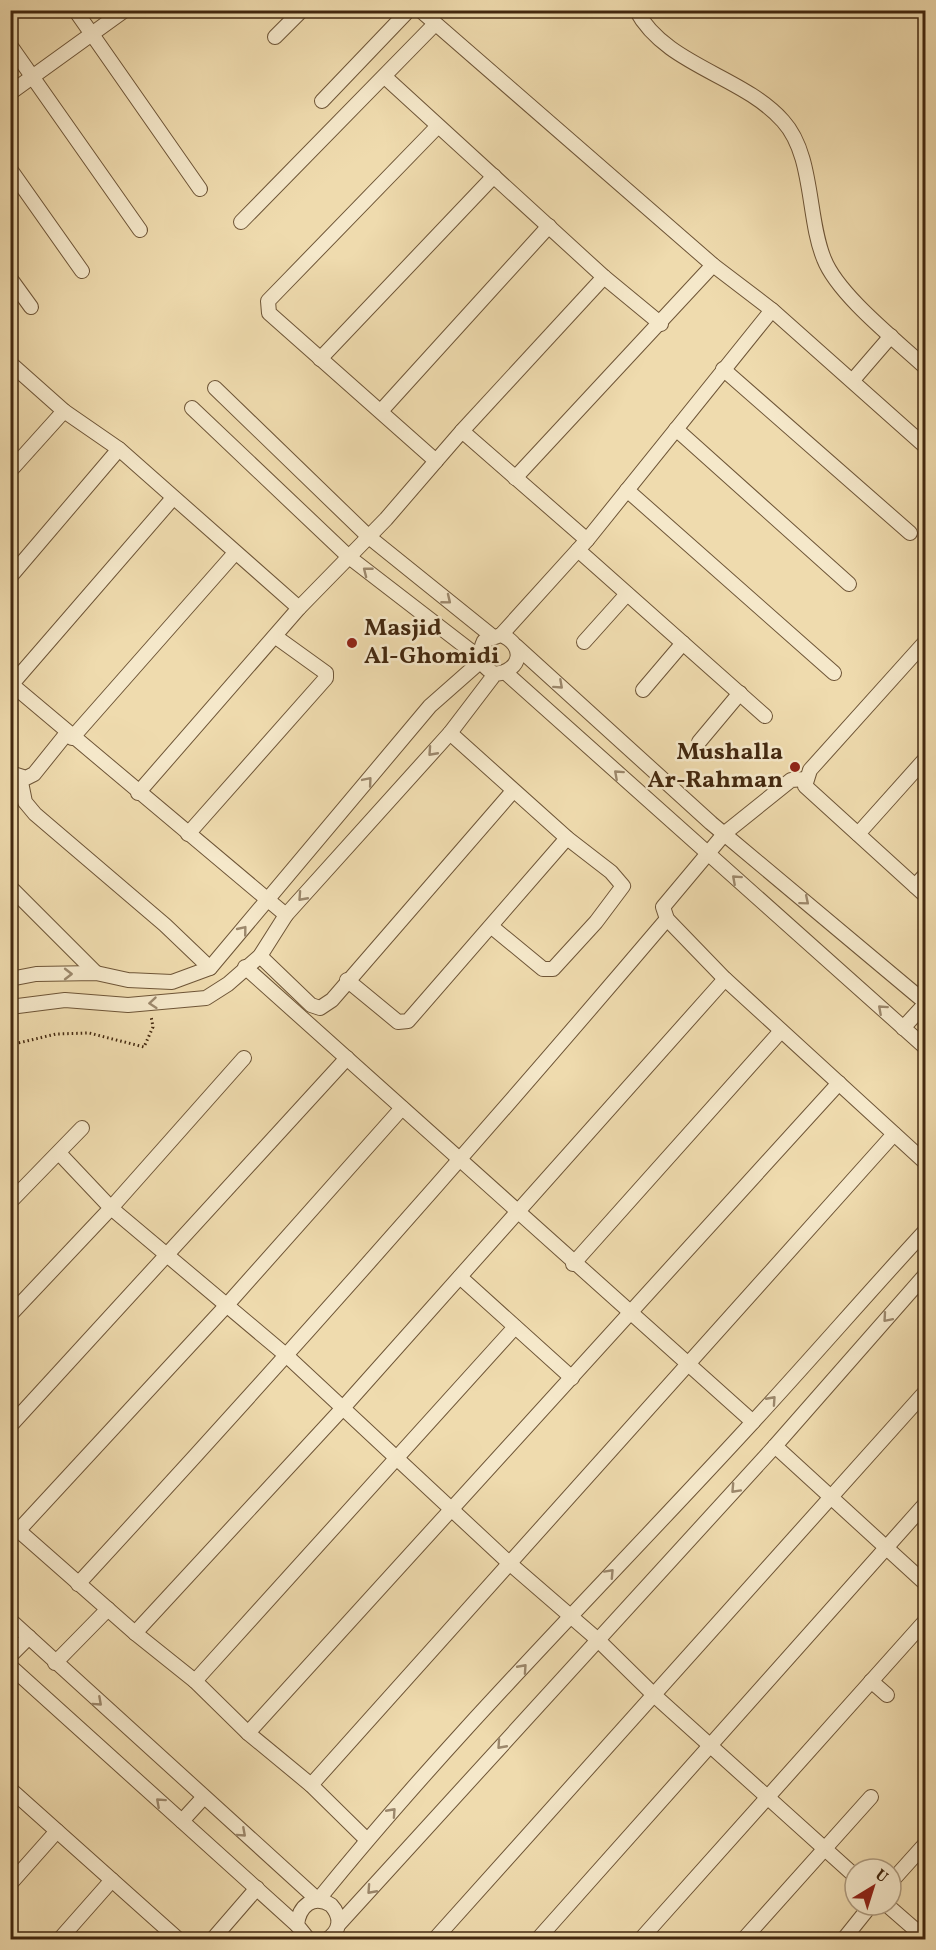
<svg xmlns="http://www.w3.org/2000/svg" width="936" height="1950" font-family="Vollkorn,serif">
  <style>
    .lines { fill: none; stroke-linecap: round; stroke-linejoin: round }
    .minor-casing { stroke: #6e5537; stroke-width: 16 }
    .path { stroke: #43280f; stroke-width: 3; stroke-dasharray: 1.5 3; stroke-linecap: butt }
    .minor { stroke: #f5e8ca; stroke-width: 14 }
    .oneway { stroke: #9c886c }
    .poi-dot { fill: #8f2418; stroke: #f5e8ca; stroke-width: 2 }
    .labels { text-anchor: middle; dominant-baseline: central; stroke-width: 5; stroke-linejoin: round; paint-order: stroke }
    .poi-label { font-size: 24px; font-weight: bold; fill: #43280f; stroke: #f5e8ca; text-anchor: start }
  </style>
  <rect width="100%" height="100%" fill="#efdbae"/>
  <filter id="stains"><feTurbulence type="fractalNoise" baseFrequency=".00333" numOctaves="4"/><feColorMatrix values="0 0 0 0 .2 0 0 0 0 .09 0 0 0 0 .02 0 0 0 .5 -.17"/></filter>
  <radialGradient id="worn" r=".72"><stop offset=".6" stop-color="#630" stop-opacity="0"/><stop offset="1" stop-color="#630" stop-opacity=".3"/></radialGradient>
  <g class="lines">
    <g class="minor-casing">
      <g id="minor">
        <path d="M75,10L200,189"/>
        <path d="M420,10L713,265L772,310L587,540L501,635"/>
        <path d="M636,10C666,66 742,75 783,121C814,155 807,218 824,259C838,295 897,341 926,368"/>
        <path d="M275,37L302,10"/>
        <path d="M10,45L140,230"/>
        <path d="M385,77L604,277L661,324"/>
        <path d="M10,93L125,10"/>
        <path d="M322,101L409,10"/>
        <path d="M437,127L268,301L269,313L436,461L462,431L587,540"/>
        <path d="M10,169L82,271"/>
        <path d="M241,222L434,25"/>
        <path d="M10,278L31,307"/>
        <path d="M772,310L926,447"/>
        <path d="M320,359L494,176"/>
        <path d="M10,363L64,411L119,449L299,608L138,793"/>
        <path d="M723,369L910,533"/>
        <path d="M853,380L891,336"/>
        <path d="M215,388L369,537L492,636"/>
        <path d="M192,408L349,557L480,658"/>
        <path d="M381,411L549,226"/>
        <path d="M676,429L849,584"/>
        <path d="M462,431L604,277"/>
        <path d="M10,471L64,411"/>
        <path d="M515,478L713,265"/>
        <path d="M627,490L834,673"/>
        <path d="M578,550L765,716"/>
        <path d="M10,577L119,449"/>
        <path d="M299,608L386,519L436,461"/>
        <path d="M926,641L810,770L805,786L926,896"/>
        <path d="M584,642L627,594"/>
        <path d="M516,646L711,823L926,1003"/>
        <path d="M506,673L926,1048"/>
        <path d="M10,683L286,915"/>
        <path d="M12,684L173,498"/>
        <path d="M643,690L683,643"/>
        <path d="M450,733L567,838L611,872L623,886L596,922L553,969H543L492,927"/>
        <path d="M72,738L235,553"/>
        <path d="M699,742L740,693"/>
        <path d="M10,773L26,778L34,774L67,733"/>
        <path d="M20,777L25,802L35,814L165,925L210,968"/>
        <path d="M806,779L791,780L725,833L663,907L667,919L725,979L926,1163"/>
        <path d="M188,834L326,678V673L276,637"/>
        <path d="M858,834L926,758"/>
        <path d="M915,886L926,874"/>
        <path d="M10,887L96,973"/>
        <path d="M260,956L311,1005L320,1008L332,1000L513,791"/>
        <path d="M245,967L753,1422"/>
        <path d="M10,979L36,974L96,973L128,980L172,982L210,968L430,706L481,661"/>
        <path d="M347,980L398,1022L408,1021L567,838"/>
        <path d="M10,1007L65,1000L128,1005L206,998L228,984L260,956L286,915L450,733L495,674C522,671 526,645 501,635L484,641C477,656 480,666 495,674"/>
        <path d="M903,1028L926,1003"/>
        <path d="M244,1058L111,1208L287,1356L508,1562L597,1639L654,1695L855,1876"/>
        <path d="M10,1202L82,1128"/>
        <path d="M573,1264L781,1031"/>
        <path d="M460,1277L572,1378"/>
        <path d="M10,1315L111,1208L59,1153"/>
        <path d="M10,1426L347,1058"/>
        <path d="M775,1446L926,1584"/>
        <path d="M10,1523L135,1633L195,1681L248,1733L311,1785L367,1840"/>
        <path d="M18,1531L226,1306L402,1108"/>
        <path d="M78,1584C279,1366 475,1145 667,919"/>
        <path d="M10,1620L318,1900C453,1733 607,1581 752,1423C811,1359 867,1294 926,1230"/>
        <path d="M135,1633L342,1409L725,979"/>
        <path d="M10,1656L29,1637"/>
        <path d="M55,1663L108,1609"/>
        <path d="M10,1666L297,1925"/>
        <path d="M195,1681L515,1327"/>
        <path d="M871,1681L887,1695"/>
        <path d="M248,1733L839,1083"/>
        <path d="M311,1785L894,1134"/>
        <path d="M10,1789L179,1940"/>
        <path d="M182,1821L203,1798"/>
        <path d="M891,1882L926,1843"/>
        <path d="M10,1884L57,1831"/>
        <path d="M887,1905L926,1939"/>
        <path d="M339,1924L775,1446L926,1274"/>
        <path d="M59,1940L112,1880"/>
        <path d="M212,1940L257,1888"/>
        <path d="M309,1940L297,1925C299,1906 313,1894 331,1905C342,1917 341,1931 326,1940"/>
        <path d="M434,1940L926,1391"/>
        <path d="M537,1940L926,1503"/>
        <path d="M640,1940L926,1620"/>
        <path d="M743,1940L871,1797"/>
        <path d="M843,1940L871,1905"/>
      </g>
    </g>
    <path class="path" d="M10,1045L56,1034L89,1033L144,1047L153,1027L151,1016"/>
    <use href="#minor" class="minor"/>
  </g>
  <defs><path id="oneway-chevron" d="M-2-3.5L2.5 0L-2 3.5" fill="none" stroke-width="1.6" stroke-linecap="round" stroke-linejoin="round" transform="scale(1.5)"/></defs>
  <g class="oneway">
    <use href="#oneway-chevron" transform="translate(367 571) rotate(-142)"/>
    <use href="#oneway-chevron" transform="translate(447 600) rotate(39)"/>
    <use href="#oneway-chevron" transform="translate(559 685) rotate(42)"/>
    <use href="#oneway-chevron" transform="translate(432 752) rotate(132)"/>
    <use href="#oneway-chevron" transform="translate(618 774) rotate(-138)"/>
    <use href="#oneway-chevron" transform="translate(368 781) rotate(-50)"/>
    <use href="#oneway-chevron" transform="translate(736 879) rotate(-138)"/>
    <use href="#oneway-chevron" transform="translate(302 897) rotate(132)"/>
    <use href="#oneway-chevron" transform="translate(805 901) rotate(40)"/>
    <use href="#oneway-chevron" transform="translate(243 930) rotate(-51)"/>
    <use href="#oneway-chevron" transform="translate(68 974)"/>
    <use href="#oneway-chevron" transform="translate(153 1003) rotate(175)"/>
    <use href="#oneway-chevron" transform="translate(882 1009) rotate(-138)"/>
    <use href="#oneway-chevron" transform="translate(887 1318) rotate(131)"/>
    <use href="#oneway-chevron" transform="translate(772 1400) rotate(-48)"/>
    <use href="#oneway-chevron" transform="translate(735 1489) rotate(133)"/>
    <use href="#oneway-chevron" transform="translate(610 1573) rotate(-47)"/>
    <use href="#oneway-chevron" transform="translate(523 1668) rotate(-48)"/>
    <use href="#oneway-chevron" transform="translate(98 1702) rotate(42)"/>
    <use href="#oneway-chevron" transform="translate(501 1745) rotate(132)"/>
    <use href="#oneway-chevron" transform="translate(160 1802) rotate(-138)"/>
    <use href="#oneway-chevron" transform="translate(392 1812) rotate(-48)"/>
    <use href="#oneway-chevron" transform="translate(242 1833) rotate(42)"/>
    <use href="#oneway-chevron" transform="translate(371 1890) rotate(132)"/>
  </g>
  <g class="poi-dot">
    <circle cx="352" cy="643" r="6"/>
    <circle cx="795" cy="767" r="6"/>
  </g>
  <g class="labels">
    <g class="poi-label">
      <text x="364" y="629">Masjid<tspan x="364" dy="28">Al-Ghomidi</tspan></text>
      <text x="783" y="753" text-anchor="end">Mushalla<tspan x="783" dy="28">Ar-Rahman</tspan></text>
    </g>
  </g>
  <rect width="936" height="1950" fill="none" stroke="#efdbae" stroke-width="36"/>
  <rect x="12" y="12" width="912" height="1926" fill="none" stroke="#43280f" stroke-width="3"/>
  <rect x="18" y="18" width="900" height="1914" fill="none" stroke="#43280f" stroke-width="1.5"/>
  <g transform="translate(873 1887) rotate(38)"><circle r="28" fill="#f5e8ca" stroke="#ae9b7f" stroke-width="1.5"/>
  <path d="M0-4.5L10 22L0 15L-10 22Z" fill="#8f2418"/>
  <text y="-9" font-size="16" font-weight="bold" text-anchor="middle" fill="#43280f">U</text>
  </g>
  <rect width="100%" height="100%" filter="url(#stains)"/>
  <rect width="100%" height="100%" fill="url(#worn)"/>
</svg>
